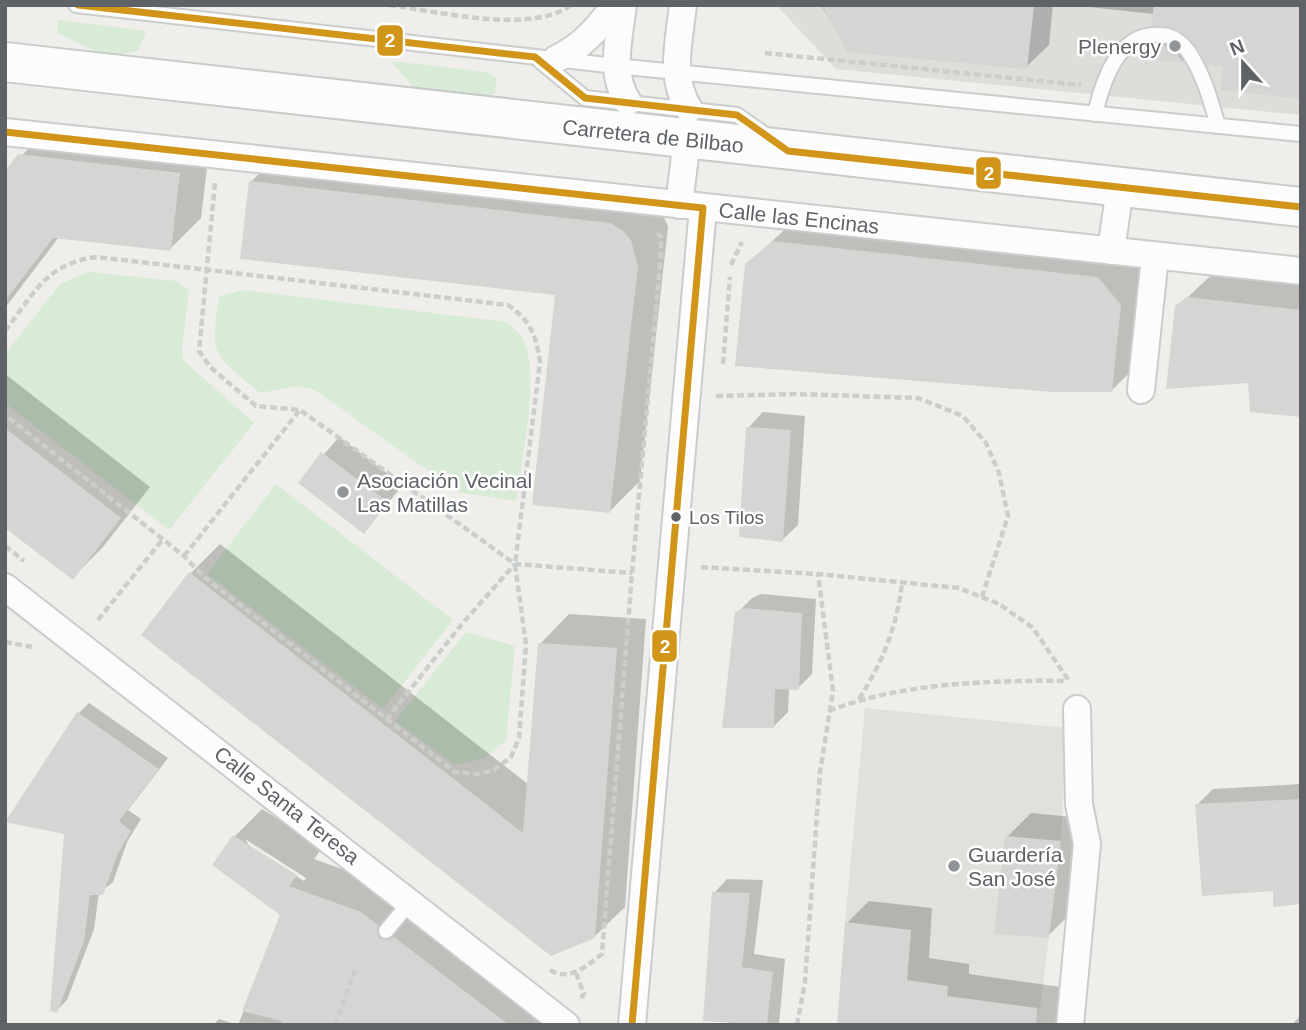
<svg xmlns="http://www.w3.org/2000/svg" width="1306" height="1030" font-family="Helvetica,sans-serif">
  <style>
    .industrial { fill: #dfddda }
    .education { fill: #e2e0da }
    .green { fill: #d8ebd6 }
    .shadow { fill: #0003; fill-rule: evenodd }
    .building { fill: #d6d5d3 }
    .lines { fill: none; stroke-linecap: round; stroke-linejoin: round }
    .service-casing { stroke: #cbcccc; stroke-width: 18 }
    .minor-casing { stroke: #cbcccc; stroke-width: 30 }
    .secondary-casing { stroke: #cacacb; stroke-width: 42 }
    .path { stroke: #cacfcc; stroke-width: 4.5; stroke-dasharray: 7 3.5; stroke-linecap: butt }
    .service { stroke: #fdfcfc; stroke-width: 14 }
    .minor { stroke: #fdfcfc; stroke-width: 26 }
    .secondary { stroke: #fdfcfc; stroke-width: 38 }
    .bus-1-casing { stroke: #fff; stroke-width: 12 }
    .bus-1 { stroke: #d1951a; stroke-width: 7 }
    .poi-dot { fill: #919496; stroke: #fff; stroke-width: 2.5 }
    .bus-dot { fill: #5f6368; stroke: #fff; stroke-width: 2.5 }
    .labels { text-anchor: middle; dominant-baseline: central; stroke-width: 5; stroke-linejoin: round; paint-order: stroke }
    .bus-label { font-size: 19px; fill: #5f6368; stroke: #fff; text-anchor: start }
    .poi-label { font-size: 21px; fill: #5f6368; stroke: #fff; text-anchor: start }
    .street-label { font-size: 21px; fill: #5f6368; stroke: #fff }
    .line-badge { stroke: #fff; stroke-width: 2.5 }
    .badge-label { font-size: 19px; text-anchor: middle; font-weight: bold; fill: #fff }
  </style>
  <rect width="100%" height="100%" fill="#efeeea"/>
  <path class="industrial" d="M776,5H1301V115L836,69Z"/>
  <path class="education" d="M865,708L1066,728L1061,841L1040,1009L906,992L911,930L845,922Z"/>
  <g class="green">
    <path d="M58,20L146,31L138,51L108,57L57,33Z"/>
    <path d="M391,61L487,72L497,78L495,93L487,97L418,93Z"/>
    <path d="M88,272L177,281L189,291L182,347L183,360L254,423L169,530L5,403V354L60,284Z"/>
    <path d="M244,290L506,322C511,326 518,331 522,337C542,373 521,459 516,501L458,492L315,390L298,386L260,393C213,353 210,359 219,296Z"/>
    <path d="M276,484L453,620L383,709L207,574Z"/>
    <path d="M466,632L515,646L506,740L485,758L455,765L395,721Z"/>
  </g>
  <g class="shadow">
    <path d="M821,5H1053L1049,45L1026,67L848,50Z"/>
    <path d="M1070,5H1301L1225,64L1178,28L1154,14Z"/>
    <path d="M1159,38L1191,54L1183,61L1150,57L1151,46Z"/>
    <path d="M51,124L210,143L201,218L170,249L59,237L5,308V174Z"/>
    <path d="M281,151L661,210L668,227L640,481L610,511L557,294L251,182Z"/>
    <path d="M803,213L1127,250L1148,276L1140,362L1111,391L746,265Z"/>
    <path d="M1218,269L1301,278V416L1250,381L1177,307Z"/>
    <path d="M5,374L150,487L103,547L72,578L5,525Z"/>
    <path d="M763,412L805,416L798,525L782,540L748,428Z"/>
    <path d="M339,437L403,485L364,532L300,482Z"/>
    <path d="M220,544L529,785L540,644L569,614L646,619L625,907L594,937L190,574Z"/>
    <path d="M761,594L816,599L812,674L798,688H789L788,712L774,726L737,613L752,598Z"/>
    <path d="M89,703L168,758L128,810L141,819L127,842L113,882L99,893L94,929L67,1000L56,1011L79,713Z"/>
    <path d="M1301,784V885L1197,805L1213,789Z"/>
    <path d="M262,809L323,847L314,859L389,886L563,1025H238L282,914L215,865L235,836ZM245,839L306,878L304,881L250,847Z"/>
    <path d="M1031,813L1084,818L1072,912L1048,936L1007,837Z"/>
    <path d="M727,879L763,880L754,954L785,959L779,1025H728L714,893Z"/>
    <path d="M869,901L932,908L929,958L969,964V974L1061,987L1057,1025H838L847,923Z"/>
    <path d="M1299,1017L1301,1025H1292Z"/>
    <path d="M219,1019L237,1025H213Z"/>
  </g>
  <g class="building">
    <path d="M822,5H1034L1027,69L847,52Z"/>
    <path d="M1154,5H1301V99L1221,90L1223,66L1207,65L1193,42L1177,29L1151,26Z"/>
    <path d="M1164,45L1176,52L1184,63L1148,59L1149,46Z"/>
    <path d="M18,154L180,173L171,251L53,238L5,301V171Z"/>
    <path d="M249,181L610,223L622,230L631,240L638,266L610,513L532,505L555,295L240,259Z"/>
    <path d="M773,241L1098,277L1121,305L1112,392H1053L735,366L745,264Z"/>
    <path d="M1187,297L1301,310V417L1250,412L1248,383L1166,389L1175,306Z"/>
    <path d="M746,427L791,430L783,542L739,537Z"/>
    <path d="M5,428L121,518L73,580L5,528Z"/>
    <path d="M321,452L388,502L364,534L298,483Z"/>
    <path d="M189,572L523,833L538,643L617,648L595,938L551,956L141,635Z"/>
    <path d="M745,608L802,613L799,690L775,689L774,728H722L735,612Z"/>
    <path d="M77,712L159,769L119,821L131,831L117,855L103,895H90L84,941L57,1013L50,1011L64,834L5,822Z"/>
    <path d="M1301,799V904L1273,907V891L1202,896L1195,804Z"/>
    <path d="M233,835L297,875L289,886L361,912L378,925L377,934L380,939L389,940L394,937L509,1025H281L282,1021L242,1011L280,915L212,865Z"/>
    <path d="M1005,836L1061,841L1049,938L994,934Z"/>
    <path d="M712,892L750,893L742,967L773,972L767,1025L703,1021Z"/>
    <path d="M845,922L911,930L907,980L948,986L947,996L1037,1008L1036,1025H837Z"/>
  </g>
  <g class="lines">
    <g class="service-casing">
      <g id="service">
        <path d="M76,5L616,66L1301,134"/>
        <path d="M539,60L585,98L737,115L767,136"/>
        <path d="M1095,114C1103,80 1118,32 1161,35C1172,35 1181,42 1188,51C1203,73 1211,101 1218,126"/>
        <path d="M386,931L411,901"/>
      </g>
    </g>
    <g class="minor-casing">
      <g id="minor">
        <path d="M623,5C619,39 609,73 628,102"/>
        <path d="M683,5C679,42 669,77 689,109"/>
        <path d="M556,59C582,47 598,28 615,5"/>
        <path d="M5,132L1301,271"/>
        <path d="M679,205L687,139"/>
        <path d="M1111,251L1120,188"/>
        <path d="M1141,390L1155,256"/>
        <path d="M5,587L566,1025"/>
        <path d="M632,1025L703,208"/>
        <path d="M1070,1025L1087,844L1079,804L1077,709"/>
      </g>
    </g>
    <g class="secondary-casing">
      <path id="secondary" d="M5,62L1301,207"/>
    </g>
    <g class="path">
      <path d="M389,5C436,11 531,35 571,5"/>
      <path d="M765,53L1081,85"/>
      <path d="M215,183L199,351L210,367L256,406L300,410L515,564L632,573"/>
      <path d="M731,265L742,242"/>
      <path d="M5,331C33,295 47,262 97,257L508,305C531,321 536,335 540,362L515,564L526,645L519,738L511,757L494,770L479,774L455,772L204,577L184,556L5,415"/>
      <path d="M723,364L730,277"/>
      <path d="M716,396L795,394L918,398L963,416L986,443L999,473L1008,516L982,597"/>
      <path d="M5,546L24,561"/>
      <path d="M184,556L299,411"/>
      <path d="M701,567L818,574L959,588L999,604L1033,628L1069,681"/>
      <path d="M98,620L163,539"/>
      <path d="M5,642L32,647"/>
      <path d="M859,699C883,661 897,627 902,583"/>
      <path d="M829,711C899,683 991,680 1066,681"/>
      <path d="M386,720L462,624L515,564"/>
      <path d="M550,970C570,982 586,966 602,954L632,573L661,253V237L657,232"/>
      <path d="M576,973L584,994L581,998"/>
      <path d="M335,1025L355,970"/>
      <path d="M797,1025L805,982L820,772L833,691L818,574"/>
    </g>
    <use href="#service" class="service"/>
    <use href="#minor" class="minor"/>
    <use href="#secondary" class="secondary"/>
    <g class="bus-1-casing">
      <g id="bus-1">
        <path d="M78,5L535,57L585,98L737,115L788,151L1301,207"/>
        <path d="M5,132L703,208L632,1025"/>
      </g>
    </g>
    <use href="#bus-1" class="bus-1"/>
  </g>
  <g class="poi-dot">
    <circle cx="1175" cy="46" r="7"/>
    <circle cx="343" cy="492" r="7"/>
    <circle cx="954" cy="866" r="7"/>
  </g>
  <circle class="bus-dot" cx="676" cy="517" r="6"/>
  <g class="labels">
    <g class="bus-label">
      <text x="689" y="517">Los Tilos</text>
    </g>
    <g class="poi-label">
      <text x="1161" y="46" text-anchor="end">Plenergy</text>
      <text x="357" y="480">Asociación Vecinal<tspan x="357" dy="24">Las Matillas</tspan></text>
      <text x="968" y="854">Guardería<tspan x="968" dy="24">San José</tspan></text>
    </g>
    <g class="street-label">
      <text transform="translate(653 136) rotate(6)">Carretera de Bilbao</text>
      <text transform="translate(799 218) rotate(6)">Calle las Encinas</text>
      <text transform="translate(287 805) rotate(38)">Calle Santa Teresa</text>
    </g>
  </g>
  <g class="line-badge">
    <rect x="376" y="24" width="28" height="33" rx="7" fill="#d1951a"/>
    <rect x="975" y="156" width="27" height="34" rx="7" fill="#d1951a"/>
    <rect x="651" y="629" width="27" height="34" rx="7" fill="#d1951a"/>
  </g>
  <g class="badge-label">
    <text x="390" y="47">2</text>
    <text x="989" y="180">2</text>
    <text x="665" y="653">2</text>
  </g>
  <rect width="1306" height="1030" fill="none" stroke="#5f6368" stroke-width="14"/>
  <g transform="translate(1243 63) rotate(339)" stroke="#ffffff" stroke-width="5" paint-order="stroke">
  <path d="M0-5L12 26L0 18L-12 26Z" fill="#5f6368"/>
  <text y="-10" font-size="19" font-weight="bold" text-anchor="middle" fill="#5f6368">N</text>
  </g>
</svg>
